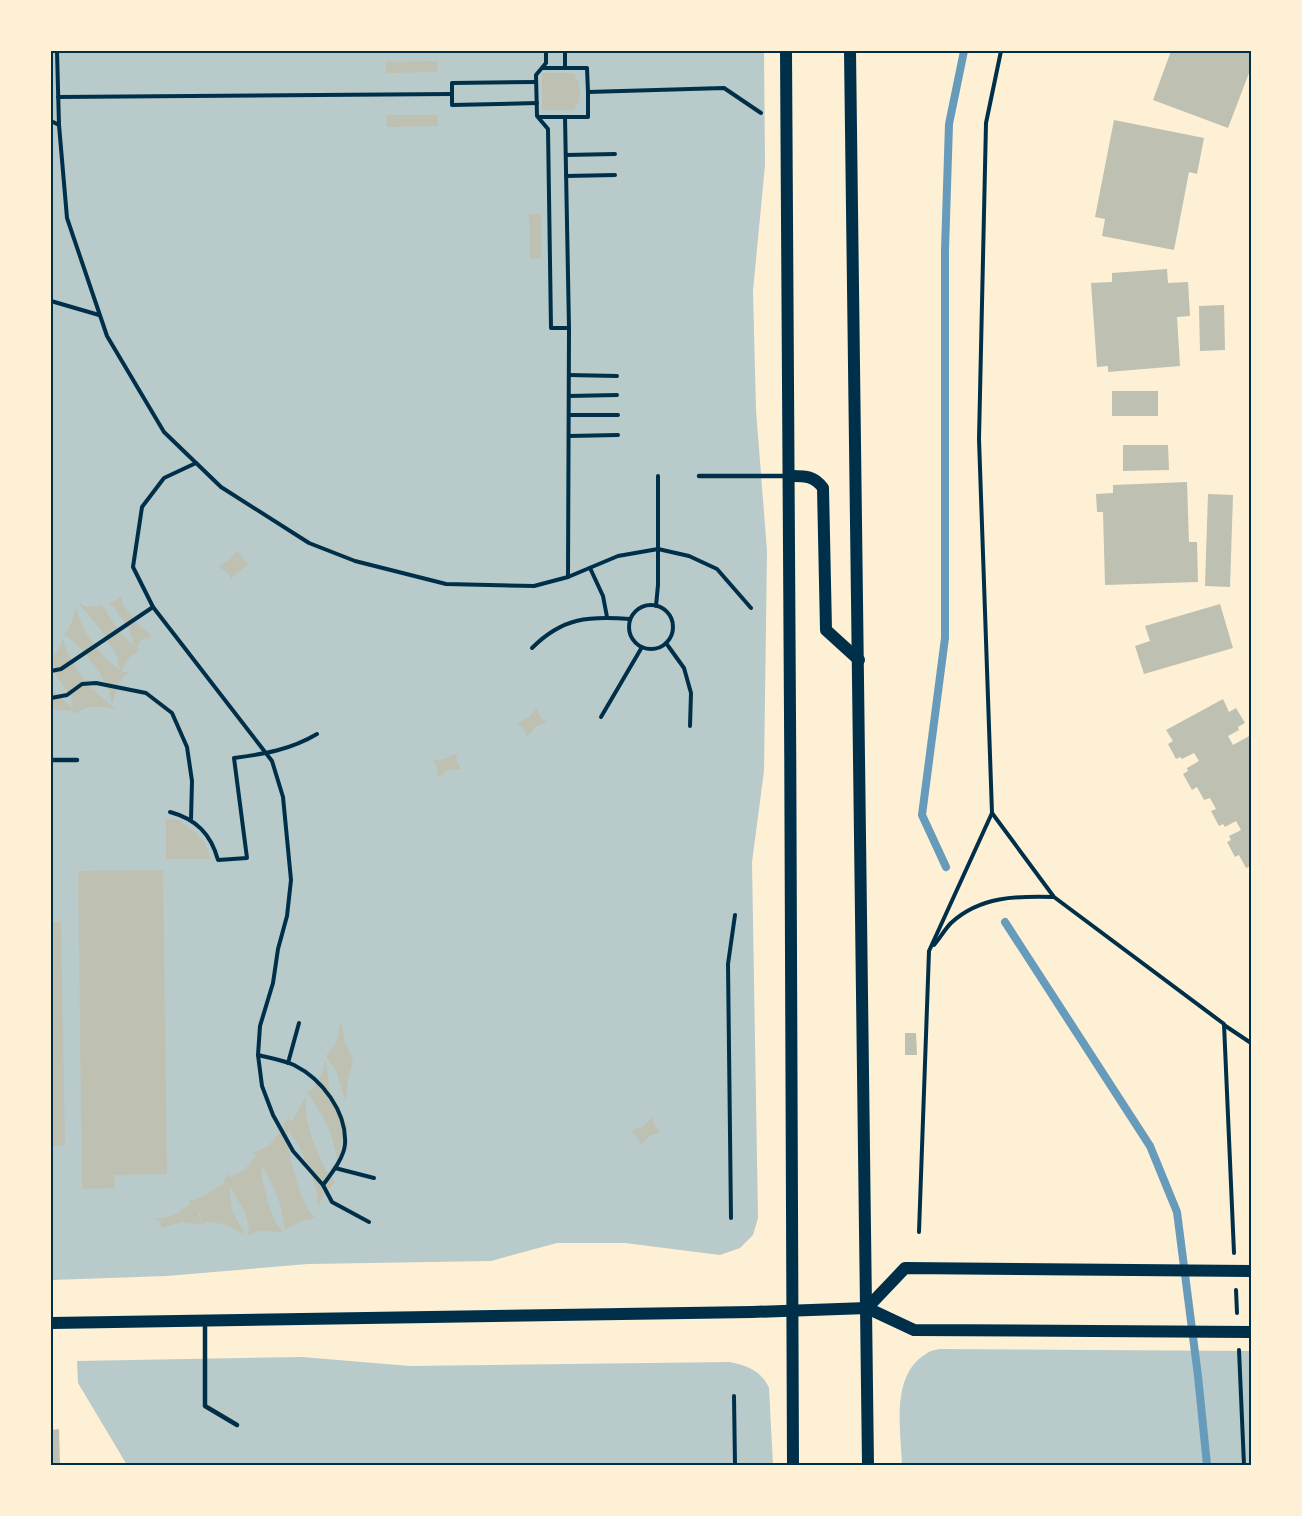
<svg xmlns="http://www.w3.org/2000/svg" width="1302" height="1516" font-family="'Roboto Condensed',sans-serif">
  <style>
    .green { fill: #b9caca }
    .lines { fill: none; stroke-linecap: round; stroke-linejoin: round }
    .stream { stroke: #669bbc; stroke-width: 8 }
    .building { fill: #bec0b2 }
    .path { stroke: #003049; stroke-width: 4 }
    .service { stroke: #003049; stroke-width: 4.5 }
    .secondary { stroke: #003049; stroke-width: 12 }
    .neatline { fill: none; stroke: #003049; stroke-width: 2 }
  </style>
  <rect width="100%" height="100%" fill="#fdf0d5"/>
  <g class="green">
    <path d="M51,51H764L765,165L753,291L756,410L767,551L764,771L752,862L758,1218L753,1235L740,1248L720,1255L625,1243H557L491,1261L308,1264L167,1276L51,1280Z"/>
    <path d="M939,1349L1251,1351V1465H902C901,1431 890,1375 926,1354C929,1351 935,1350 939,1349Z"/>
    <path d="M302,1357L410,1366L730,1362C747,1366 761,1370 769,1388L773,1465H127L78,1383L77,1361Z"/>
  </g>
  <g class="lines">
    <g class="stream">
      <path d="M946,867L922,815L945,638V250L949,124L964,51"/>
      <path d="M1005,922L1150,1146L1177,1212L1198,1376L1207,1465"/>
    </g>
  </g>
  <g class="building">
    <path d="M1171,51H1251V74L1249,73L1228,128L1153,100Z"/>
    <path d="M437,61V72L386,73V62Z"/>
    <path d="M542,73H574L578,81L580,90L579,101L574,110H542Z"/>
    <path d="M386,115H438V126L387,127Z"/>
    <path d="M1114,120L1204,138L1197,174L1189,172L1174,250L1102,236L1105,219L1095,217Z"/>
    <path d="M529,214H541V258L530,259Z"/>
    <path d="M1167,269L1168,283L1188,282L1190,316L1177,317L1180,366L1108,372V366L1097,367L1091,283L1112,282V273Z"/>
    <path d="M1224,305L1225,350L1200,351L1199,306Z"/>
    <rect x="1112" y="391" width="46" height="25"/>
    <path d="M1123,445H1168L1169,470L1123,471Z"/>
    <path d="M1187,482L1189,542H1197L1198,582L1105,585L1103,512H1097L1096,494L1113,493V485Z"/>
    <path d="M1208,494L1233,495L1230,587L1205,586Z"/>
    <path d="M237,551L248,564L231,579L228,573L219,567L230,559Z"/>
    <path d="M121,596L124,606L137,623L152,636L141,640L136,648L141,649L132,655L124,666L122,671L129,673L125,675L118,684L112,705L110,693L99,671L82,649L64,634L69,630L76,607L78,616L86,633L104,657L120,670L117,656L105,636L90,616L77,602L87,607L102,605L119,632L134,646L130,630L114,607L108,603L114,602Z"/>
    <path d="M1220,604L1233,648L1144,674L1135,646L1150,641L1145,626Z"/>
    <path d="M63,638L68,654L87,685L117,710L108,707H89L73,714V711L51,709V689L73,709L71,697L51,668V659L61,644Z"/>
    <path d="M1223,699L1229,712L1236,708L1245,723L1238,727L1239,730L1228,736L1233,745L1251,735V866L1246,868L1239,855L1235,857L1227,842L1231,840L1229,836L1241,830L1236,821L1225,827L1223,824L1219,826L1211,811L1216,809L1210,798L1204,800L1197,787L1192,790L1183,774L1188,771L1187,768L1199,761L1194,753L1182,759L1180,757L1176,759L1168,744L1173,741L1166,730Z"/>
    <path d="M537,708L540,717L547,722L535,727L527,737L524,729L517,723L528,718Z"/>
    <path d="M456,753L457,762L461,769L448,770L438,777L437,768L433,760L445,759Z"/>
    <path d="M166,819L178,820L194,831L205,843L211,859H166Z"/>
    <path d="M163,870L167,1174L114,1175L115,1188L82,1189L78,871Z"/>
    <path d="M51,922H61L65,1146H51Z"/>
    <path d="M341,1021L345,1042L353,1060L348,1079L346,1102L336,1071L326,1056L336,1043Z"/>
    <path d="M905,1033H916L917,1055H905Z"/>
    <path d="M326,1060L330,1092L348,1125L342,1140L338,1162L331,1134L324,1118L307,1092L312,1090L316,1085L323,1071Z"/>
    <path d="M306,1096V1117L312,1139L325,1169L335,1183L325,1192L318,1208L317,1193L309,1167L298,1144L288,1130V1146L291,1162L301,1195L308,1210L316,1218L300,1221L285,1230L281,1207L274,1188L261,1164L262,1178L270,1210L276,1223L283,1232L260,1231L248,1235L249,1227L245,1212L229,1185L232,1210L245,1235L227,1225L212,1222H205L202,1225L200,1214L196,1208L202,1225L182,1222L162,1228L160,1222L154,1218H164L178,1213L191,1203L189,1200H194L197,1196L196,1199L201,1198L223,1184L225,1180L224,1179L230,1173L229,1178L244,1170L256,1156L254,1152L267,1147L281,1131L284,1125L282,1123H285L289,1115V1122L294,1118Z"/>
    <path d="M652,1117L655,1126L661,1132L649,1136L641,1145L637,1137L631,1131L643,1127Z"/>
    <path d="M59,1429L60,1465H51V1430Z"/>
  </g>
  <g class="lines">
    <g class="path">
      <path d="M57,51L59,125L67,218L107,336L164,432L221,487L309,543L355,561L446,584L534,586L568,577L618,556L658,549L689,556L717,569L751,608"/>
      <path d="M546,51V63L536,75L537,116L548,129L551,328H569L568,577"/>
      <path d="M565,51V68"/>
      <path d="M543,68H587L588,92"/>
      <path d="M536,82L452,83V105L537,103"/>
      <path d="M58,97L452,94"/>
      <path d="M539,117H588V92L724,88L761,113"/>
      <path d="M565,117L569,328"/>
      <path d="M51,121L59,125"/>
      <path d="M566,155L615,154"/>
      <path d="M566,176L615,175"/>
      <path d="M51,301L99,315"/>
      <path d="M569,375L617,376"/>
      <path d="M569,396L617,395"/>
      <path d="M569,415H618"/>
      <path d="M569,436L618,435"/>
      <path d="M196,463L164,478L142,507L133,567L153,607L272,761L283,797L291,880L287,916L278,949L273,983L260,1026L258,1055C270,1058 283,1060 294,1065C322,1079 347,1112 345,1144C344,1158 331,1174 323,1185L332,1202L369,1222"/>
      <path d="M590,568L603,596L607,617"/>
      <circle cx="651" cy="627" r="22"/>
      <path d="M656,606L658,585V476"/>
      <path d="M666,643L684,668L691,693L690,726"/>
      <path d="M532,648C563,617 589,616 630,619"/>
      <path d="M51,671L61,669L153,607"/>
      <path d="M51,698L67,695L82,684L96,683L146,693L172,713L187,747L192,781L191,819"/>
      <path d="M601,717L642,647"/>
      <path d="M170,812C196,819 211,834 218,860L247,858L234,758C264,754 290,750 317,734"/>
      <path d="M992,813L1054,897L1224,1024L1234,1253"/>
      <path d="M934,945C940,938 945,929 951,923C980,896 1017,896 1053,897"/>
      <path d="M1224,1025L1251,1043"/>
      <path d="M258,1055L262,1086L273,1115L293,1151L323,1185"/>
      <path d="M288,1063L299,1023"/>
      <path d="M335,1168L374,1178"/>
      <path d="M731,1218L728,964L735,915"/>
      <path d="M919,1232L929,951L992,813L979,439L986,123L1001,51"/>
      <path d="M1236,1290L1237,1313"/>
      <path d="M1239,1350L1244,1465"/>
      <path d="M734,1396L735,1465"/>
    </g>
    <g class="service">
      <path d="M699,476H789"/>
      <path d="M51,760H77"/>
      <path d="M205,1323V1406L237,1425"/>
    </g>
    <g class="secondary">
      <path d="M786,51C791,522 790,994 793,1465"/>
      <path d="M850,51L868,1465"/>
      <path d="M789,476C804,476 814,475 823,488L826,630L859,660"/>
      <path d="M867,1308L905,1268L1251,1271"/>
      <path d="M51,1323L752,1312L867,1308L914,1330L1251,1332"/>
    </g>
  </g>
  <rect width="1302" height="1516" fill="none" stroke="#fdf0d5" stroke-width="105"/>
  <rect x="52" y="52" width="1198" height="1412" class="neatline"/>
</svg>
